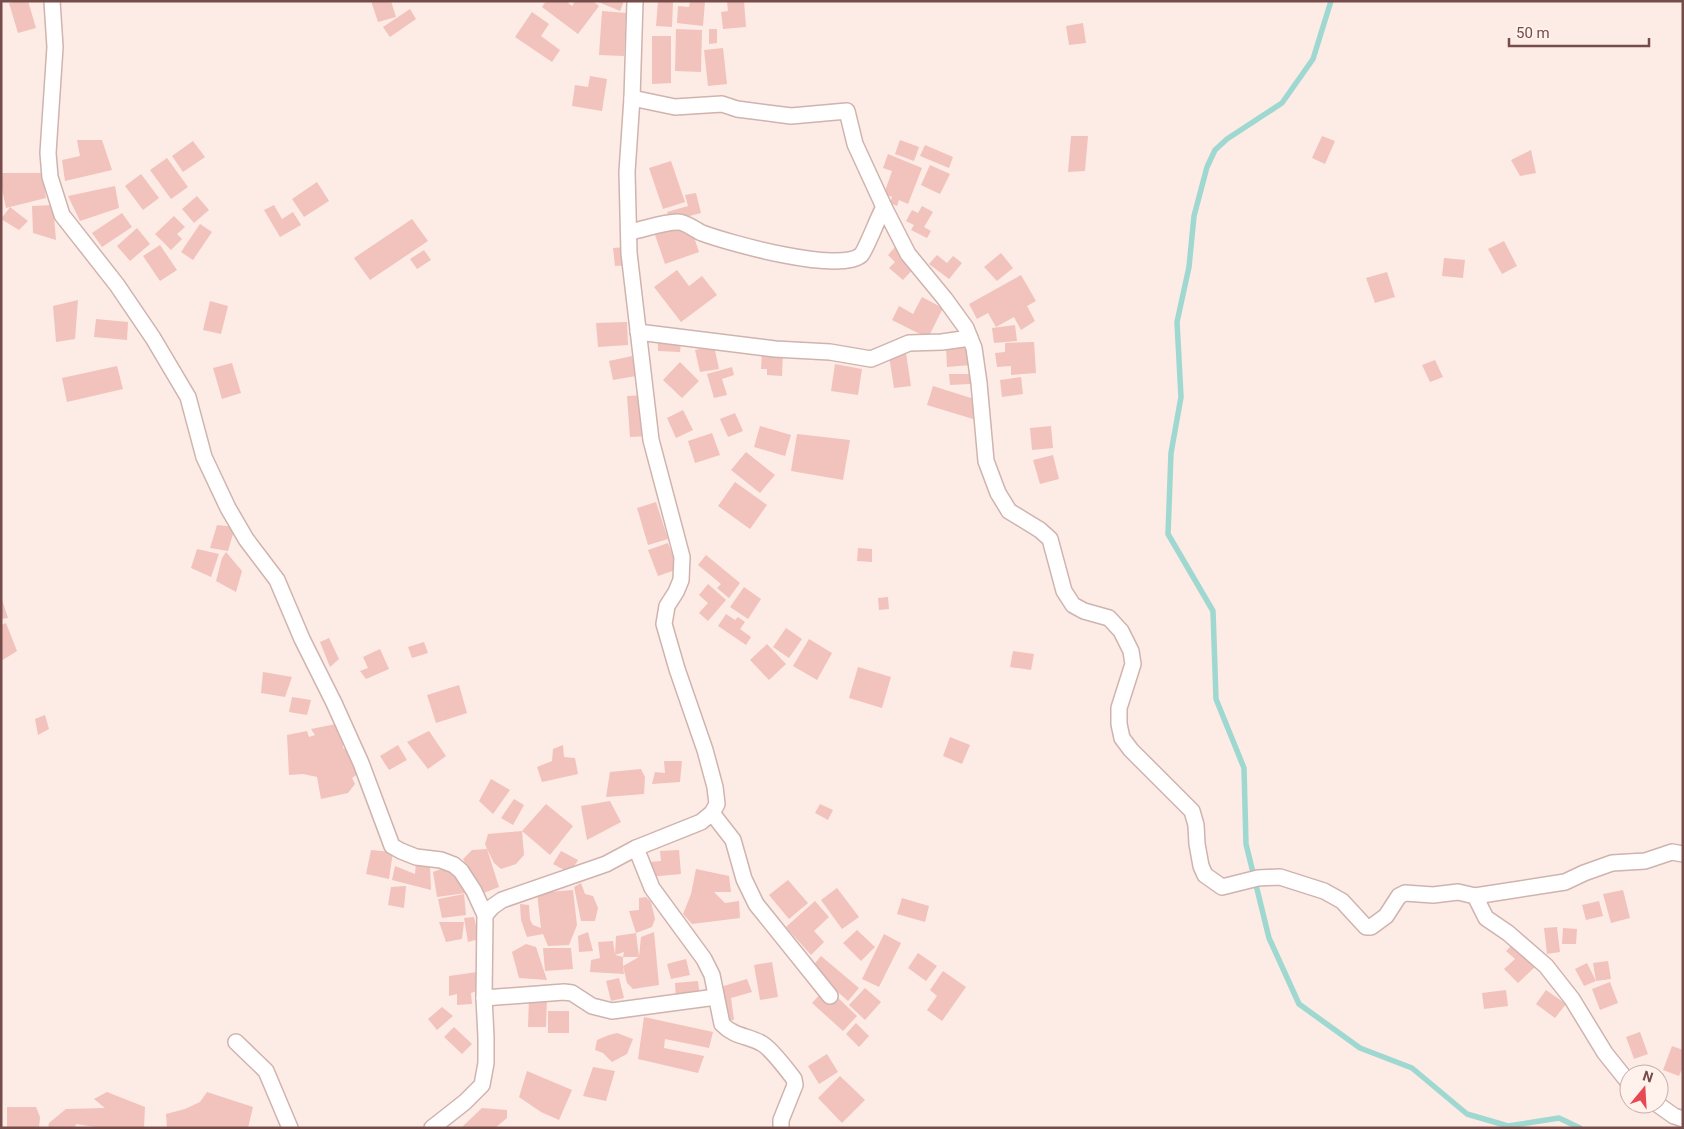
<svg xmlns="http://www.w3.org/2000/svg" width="1684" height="1129" font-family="Roboto,sans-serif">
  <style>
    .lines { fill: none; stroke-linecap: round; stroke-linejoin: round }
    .stream { stroke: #9fd8d0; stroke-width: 5.5 }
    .building { fill: #f2c2bc }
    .street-casing { stroke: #d0b3ae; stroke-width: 18 }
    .street { stroke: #fff; stroke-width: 15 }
  </style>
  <rect width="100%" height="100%" fill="#fcece5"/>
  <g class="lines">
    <path class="stream" d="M1331,1L1313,59L1282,103L1227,139L1215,150L1207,167L1194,216L1189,267L1177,322L1181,397L1171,453L1168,534L1213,611L1216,699L1244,768L1246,844L1269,938L1299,1004L1360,1048L1412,1068L1467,1114L1508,1126L1559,1118L1580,1128"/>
  </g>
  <g class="building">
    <path d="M17,1H28L36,28L18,33L9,3Z"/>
    <path d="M371,1H391L396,17L378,22Z"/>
    <path d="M546,1H566L572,6L575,1H593L599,6L578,34L542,7Z"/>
    <path d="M596,1H624L620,11Z"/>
    <path d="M658,1H673L672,27L656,26Z"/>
    <path d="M690,1H705L703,26L677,23L678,6L689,7Z"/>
    <path d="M727,1H744L746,27L723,29L721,12L728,11Z"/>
    <path d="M410,9L416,19L390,37L383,27Z"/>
    <path d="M602,11L626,13L624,56L599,55Z"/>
    <path d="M532,12L549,24L541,36L560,50L552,62L515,37Z"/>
    <path d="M1083,23L1086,43L1069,45L1066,26Z"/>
    <path d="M676,29L702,30L701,72L675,71Z"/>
    <path d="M709,29H717V43L709,44Z"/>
    <path d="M652,36H671V83L652,84Z"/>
    <path d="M723,48L727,84L708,86L704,50Z"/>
    <path d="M590,76L607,79L602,111L572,106L575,85L588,87Z"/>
    <path d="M1071,136H1088L1085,171L1068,172Z"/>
    <path d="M1322,136L1335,141L1325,164L1312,158Z"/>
    <path d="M77,140H102L112,170L65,181L62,160L80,156Z"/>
    <path d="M900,140L919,147L914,161L895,154Z"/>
    <path d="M193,141L205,157L183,172L172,156Z"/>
    <path d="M925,145L953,157L949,168L920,156Z"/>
    <path d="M1531,150L1536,173L1520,176L1511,160Z"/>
    <path d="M888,154L922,168L908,204L899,200L897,206L890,203L892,197L884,194L892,171L883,168Z"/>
    <path d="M167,158L188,187L171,199L150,170Z"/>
    <path d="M671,161L685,202L663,209L649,168Z"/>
    <path d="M930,165L950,174L940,194L921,185Z"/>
    <path d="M1,173H42L46,198L6,208L1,184Z"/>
    <path d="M141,174L159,198L143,210L125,186Z"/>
    <path d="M317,182L329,201L304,217L292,199Z"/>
    <path d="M115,186L119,208L80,221L68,196Z"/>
    <path d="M696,193L701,213L670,221L667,212L688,206L685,195Z"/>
    <path d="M197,196L209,210L194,223L182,209Z"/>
    <path d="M53,205L56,240L33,233L32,206Z"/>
    <path d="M274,205L282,219L293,212L301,225L280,237L264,210Z"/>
    <path d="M922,206L933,212L924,227L931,231L927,238L911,230L914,225L906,221L912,210L918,213Z"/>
    <path d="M10,207L28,221L19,230L1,219Z"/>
    <path d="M122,213L132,227L102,247L92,233Z"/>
    <path d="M174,216L185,227L177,234L182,239L171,250L155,234Z"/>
    <path d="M412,219L428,241L370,280L354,258Z"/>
    <path d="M681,222L691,228L699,252L665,264L654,232Z"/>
    <path d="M200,224L212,232L193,260L181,252Z"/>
    <path d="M137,228L150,244L130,261L117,246Z"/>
    <path d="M1504,241L1517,266L1502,274L1488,249Z"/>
    <path d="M160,245L177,270L160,281L143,256Z"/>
    <path d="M628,247L629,265L615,266L613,248Z"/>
    <path d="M895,247L916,266L903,280L889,268L895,262L888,255Z"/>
    <path d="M424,250L431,260L417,269L410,259Z"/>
    <path d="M1001,253L1013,268L997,281L984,267Z"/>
    <path d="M937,255L947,263L953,256L962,263L949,279L929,264Z"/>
    <path d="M1444,258L1465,260L1463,278L1442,276Z"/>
    <path d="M677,270L689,286L702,276L717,295L681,322L654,287Z"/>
    <path d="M1387,272L1395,297L1375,303L1366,278Z"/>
    <path d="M1021,275L1036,301L1027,306L1035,321L1021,330L1014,317L996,327L988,313L977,319L969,304Z"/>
    <path d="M922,297L943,308L928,338L892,320L899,306L913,314Z"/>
    <path d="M78,300L75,339L56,342L53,306Z"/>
    <path d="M210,301L228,306L221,334L203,330Z"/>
    <path d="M96,319L128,322L127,340L94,337Z"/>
    <path d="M627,322L628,345L598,347L596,323Z"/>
    <path d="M1015,325L1017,341L994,343L992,328Z"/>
    <path d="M658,340L681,342L680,352L658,351Z"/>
    <path d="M1034,342L1036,373L1011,375V366L997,367L995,353L1005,352V343Z"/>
    <path d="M969,345L971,365L947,367L946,347Z"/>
    <path d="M714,346L719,369L700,372L695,350Z"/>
    <path d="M762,351L783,352L782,376L767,375V369H761Z"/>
    <path d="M906,353L911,386L894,388L889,356Z"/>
    <path d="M632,356L636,376L613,380L609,361Z"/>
    <path d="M1435,360L1443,377L1430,382L1422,365Z"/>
    <path d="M680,362L699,381L682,398L663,380Z"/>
    <path d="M232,363L241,393L222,399L213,368Z"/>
    <path d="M835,364L862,369L858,395L831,391Z"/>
    <path d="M117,366L123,389L67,402L62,378Z"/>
    <path d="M732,367L734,375L722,379L727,395L714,398L707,374Z"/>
    <path d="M949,374H970V384L950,385Z"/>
    <path d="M1021,377L1023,394L1002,397L1000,380Z"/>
    <path d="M933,386L974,399L973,419L927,405Z"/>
    <path d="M646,395L649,436L630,437L627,396Z"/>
    <path d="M683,410L693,430L676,438L667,418Z"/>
    <path d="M735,413L743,431L728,437L720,419Z"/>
    <path d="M760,426L791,435L785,456L754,447Z"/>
    <path d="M1051,426L1053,448L1032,450L1030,428Z"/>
    <path d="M712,433L720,455L695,463L688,441Z"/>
    <path d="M797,434L850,440L843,480L791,471Z"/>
    <path d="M746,452L775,475L760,493L731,470Z"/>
    <path d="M1053,455L1059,479L1040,484L1033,460Z"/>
    <path d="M735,482L767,505L750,529L718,506Z"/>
    <path d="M656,502L668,539L648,545L637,508Z"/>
    <path d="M217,525L235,527L228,551L210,548Z"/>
    <path d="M668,543L678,569L658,576L648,550Z"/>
    <path d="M858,548L872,549V562L857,561Z"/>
    <path d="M197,549L219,554L211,577L191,568Z"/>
    <path d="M226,552L242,571L236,592L216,581L222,558Z"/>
    <path d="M706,555L740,583L729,598L717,588L721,584L698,565Z"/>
    <path d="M708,584L726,600L708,621L699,613L708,603L699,595Z"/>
    <path d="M744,587L761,599L748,619L730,607Z"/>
    <path d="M888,597L889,609L879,610L878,598Z"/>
    <path d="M2,600L8,618L1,619Z"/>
    <path d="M726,614L735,620L738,617L745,622L740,629L751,637L746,645L718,626Z"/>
    <path d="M6,623L17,651L1,661V625Z"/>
    <path d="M786,628L802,639L789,658L773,647Z"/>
    <path d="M329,638L339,659L330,667L320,642Z"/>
    <path d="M809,639L832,653L817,680L793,666Z"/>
    <path d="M424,642L428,653L412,658L408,647Z"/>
    <path d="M767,644L786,664L769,680L750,660Z"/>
    <path d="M380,649L389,669L366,679L360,671L368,668L363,657Z"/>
    <path d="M1013,651L1034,654L1031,670L1010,667Z"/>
    <path d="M858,667L891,677L882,708L849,698Z"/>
    <path d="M263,672L292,677L285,697L261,693Z"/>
    <path d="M459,685L467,713L436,723L427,695Z"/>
    <path d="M292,697L311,700L307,715L289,712Z"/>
    <path d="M45,715L49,729L38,735L35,719Z"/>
    <path d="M336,724L343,742V748L352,753L359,773L352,778L355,784L348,793L321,799L317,777L303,774L289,775L287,735L307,731L309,737L315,735L311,729Z"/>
    <path d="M429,731L446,756L428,769L407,742Z"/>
    <path d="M950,737L970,745L962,764L943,756Z"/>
    <path d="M398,745L407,760L389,770L380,756Z"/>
    <path d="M563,745L564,757L575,758L578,774L542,782L537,767L552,761L553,749Z"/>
    <path d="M664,761H682L680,782L652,784L655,772L665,773Z"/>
    <path d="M641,769L645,777L644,794L606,797L610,772Z"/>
    <path d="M491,779L510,790L493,814L479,801Z"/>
    <path d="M514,799L524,805L513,825L501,818Z"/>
    <path d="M610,801L621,822L587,840L581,806Z"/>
    <path d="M546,804L573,826L550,855L522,831Z"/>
    <path d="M820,804L833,810L828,820L815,813Z"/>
    <path d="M522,831L524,855L516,864L501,869L494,863L487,849L499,887L481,894L463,859L472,850L487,849L485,844L488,834Z"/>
    <path d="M371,850L393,852L389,879L366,874Z"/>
    <path d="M679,850L681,874L649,877L648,862L661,861L660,851Z"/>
    <path d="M561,851L578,860L570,873L553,864Z"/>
    <path d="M416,862L430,866L431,890L392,880L395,866L415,874Z"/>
    <path d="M441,869L458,871L466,893L437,897L433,872Z"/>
    <path d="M696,869L729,876L731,892H714L725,903L739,901L740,918L692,924L683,914L691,894Z"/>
    <path d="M788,880L808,903L789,919L769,895Z"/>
    <path d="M581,883L585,894L593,896L598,908L595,921H581L574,887Z"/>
    <path d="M406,886L404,908L388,905L391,887Z"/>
    <path d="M837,888L859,917L842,929L821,900Z"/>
    <path d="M573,890L577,925L569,945L548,946L543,934L527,937L521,920L520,904L529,905L530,920L533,925L541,928L537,893Z"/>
    <path d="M1623,890L1630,918L1611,923L1603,894Z"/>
    <path d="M464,894L466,915L442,918L438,899Z"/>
    <path d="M646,897L651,902L655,919L652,927L636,933L629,911L639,910V898Z"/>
    <path d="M902,898L929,906L925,922L897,914Z"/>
    <path d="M815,901L829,917L814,931L824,942L811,955L786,927Z"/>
    <path d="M1599,901L1603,916L1586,920L1582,905Z"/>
    <path d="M474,917L479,939L468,942L464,918Z"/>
    <path d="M439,922H464L462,939L446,942Z"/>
    <path d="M1557,927L1560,952L1547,954L1544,928Z"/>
    <path d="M1563,928L1577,929L1576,944H1562Z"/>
    <path d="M857,930L875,947L861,961L843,943Z"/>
    <path d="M588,932L593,951L579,952L578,936Z"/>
    <path d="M654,932L659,985L633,989L627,983L623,966L624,974L590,972L591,960L600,958L598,942L613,941L615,955L623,957V966L639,957L641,937Z"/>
    <path d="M636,933L639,957H623L624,952L615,955L616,936Z"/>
    <path d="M884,934L901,943L879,987L862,979Z"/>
    <path d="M526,944L536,947L547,980L519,978L512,952Z"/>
    <path d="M1513,944L1535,967L1518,983L1504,969L1515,959L1506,951Z"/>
    <path d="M543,948H571L573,969L545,971Z"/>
    <path d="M918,953L937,966L926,981L908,968Z"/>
    <path d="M821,956L859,988L848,1001L811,968Z"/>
    <path d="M686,959L690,975L671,979L667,964Z"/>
    <path d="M1608,961L1611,979L1596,981L1593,963Z"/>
    <path d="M772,962L778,997L760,1000L754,965Z"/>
    <path d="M1587,963L1596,981L1584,986L1575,969Z"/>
    <path d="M943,971L966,987L942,1021L927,1010L937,996L930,990Z"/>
    <path d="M477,972V991L471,993L472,1004L457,1005V994L449,996V976Z"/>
    <path d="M619,978L624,998L611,1001L606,981Z"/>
    <path d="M747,979L752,992L731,998L734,1020H725L717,988Z"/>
    <path d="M698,981L700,997L676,999L675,983Z"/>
    <path d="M1610,982L1618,1003L1600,1010L1592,989Z"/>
    <path d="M865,988L881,1002L865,1020L849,1005Z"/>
    <path d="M1506,990L1508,1006L1484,1009L1482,993Z"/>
    <path d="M1546,990L1566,1004L1555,1018L1536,1004Z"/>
    <path d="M822,992L836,996L857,1016L843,1031L812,1003Z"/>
    <path d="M529,998H547L546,1027H528Z"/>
    <path d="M442,1007L453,1016L437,1030L428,1019Z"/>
    <rect x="548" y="1011" width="21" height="22"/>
    <path d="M644,1017L713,1032L709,1048L665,1039L664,1048L704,1056L698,1073L638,1059Z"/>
    <path d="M856,1023L869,1036L859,1047L846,1034Z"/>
    <path d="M454,1027L472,1044L462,1054L444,1037Z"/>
    <path d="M1640,1032L1648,1054L1634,1059L1626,1037Z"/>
    <path d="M617,1033L633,1039L627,1054L612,1062L603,1053L595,1050L597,1040L609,1035Z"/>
    <path d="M1672,1046L1683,1050V1067L1679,1076L1663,1070Z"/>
    <path d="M827,1054L838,1072L819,1084L808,1066Z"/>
    <path d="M593,1067L615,1071L606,1101L583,1096Z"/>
    <path d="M527,1071L572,1090L559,1120L541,1112L519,1097Z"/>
    <path d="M840,1076L865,1100L842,1123L818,1098Z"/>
    <path d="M107,1092L145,1107L144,1128H102L76,1124L75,1128H48L49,1123L66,1109L105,1108L94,1099Z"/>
    <path d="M207,1092L253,1107L248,1128H167L166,1114L185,1109L200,1102Z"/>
    <path d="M7,1107H36L40,1117L39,1128H7Z"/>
    <path d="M482,1108L507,1110V1118L495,1128H461Z"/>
  </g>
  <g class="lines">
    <g class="street-casing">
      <g id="street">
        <path d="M52,1L55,47L48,153L50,177L62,215L117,285L153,338L188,397L204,457L228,508L246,539L277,580L302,639L334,703L361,763L392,846L401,851L416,857L441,860L454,865L461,871L474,891L485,915L484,998L486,1037V1063L482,1085L465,1102L432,1128"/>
        <path d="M632,98L675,107L722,104L737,109L791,116L847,111L855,144L884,207"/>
        <path d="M630,232C645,229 663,222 678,222C686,222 695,230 702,233C729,243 840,274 861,255C866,250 878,217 884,207L908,254L945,299L966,328L974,348L979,383L986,461L998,493L1009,511L1040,530L1050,539L1064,591L1073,605L1084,611L1109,618L1121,631L1131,651L1133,664L1119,708V724L1122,738L1131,750L1192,811L1196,825L1197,844L1201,866L1205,875L1222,887L1258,878L1280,877L1324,891L1342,901L1366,927H1371L1386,916L1399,896L1405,893L1433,895L1458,892L1475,896L1565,882L1584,873L1612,863L1645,861L1672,852L1683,854"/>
        <path d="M638,332L775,349L830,352L871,359L909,343L942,342L970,338"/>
        <path d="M712,813L733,840L744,879L756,904L830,996"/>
        <path d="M636,848L652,888L704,959L712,975L722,1024C733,1036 748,1036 761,1043C771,1048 787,1070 794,1079L795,1085L781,1120V1128"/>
        <path d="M1475,896L1486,918L1508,933L1546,966L1572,999L1605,1053L1629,1083"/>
        <path d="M485,915L492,907L502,900L606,864L636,848L701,822L712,813L717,804L715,787L705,750L677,669L664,624L667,606L676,592L681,580L682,557L651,440L629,253L627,172L632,98L635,1"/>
        <path d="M484,998L564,992L572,993L592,1006L612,1011L716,997"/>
        <path d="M236,1042L266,1071L290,1128"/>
        <path d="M1657,1104L1674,1116L1683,1119"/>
      </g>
    </g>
    <use href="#street" class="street"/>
  </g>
  <rect width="1684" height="1129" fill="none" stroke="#754c4a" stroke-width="5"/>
  <g transform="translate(1644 1089) rotate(18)"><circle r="24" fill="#fff1eb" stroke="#c8afab"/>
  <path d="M0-4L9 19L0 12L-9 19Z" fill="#e74954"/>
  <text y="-8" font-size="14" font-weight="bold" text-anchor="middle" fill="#754c4a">N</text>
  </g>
  <path d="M1509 38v8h140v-8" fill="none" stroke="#754c4a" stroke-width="2.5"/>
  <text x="1516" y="38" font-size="15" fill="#754c4a" stroke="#fff1eb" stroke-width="4" paint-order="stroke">50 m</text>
</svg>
